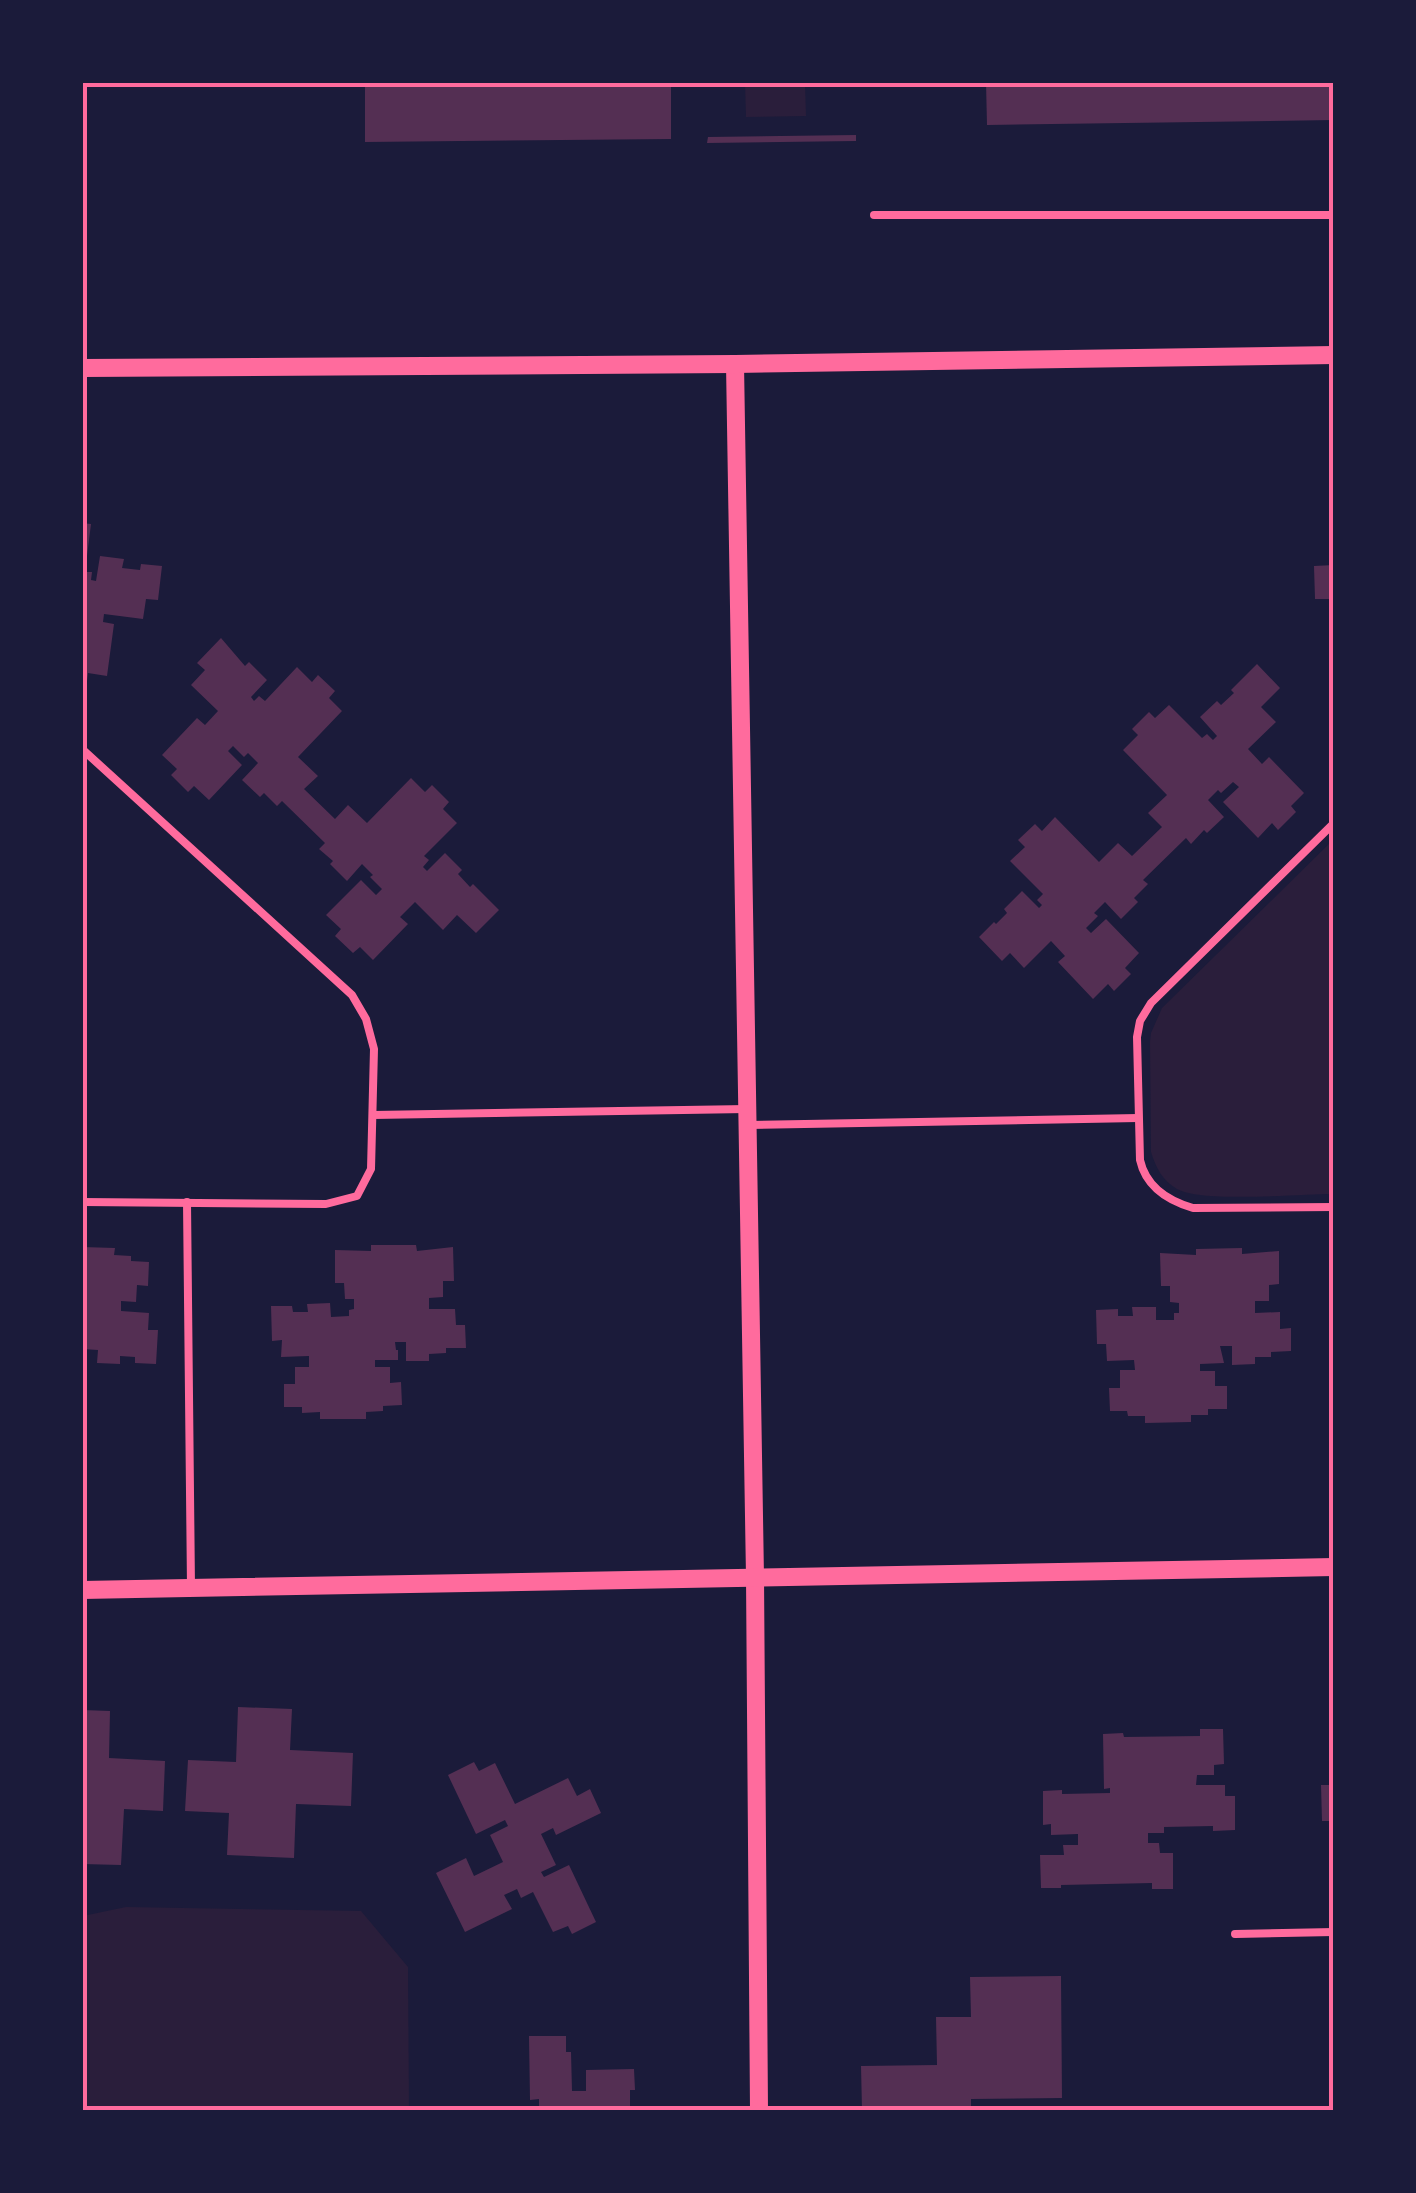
<svg xmlns="http://www.w3.org/2000/svg" width="1416" height="2193" font-family="'IBM Plex Sans',sans-serif">
  <style>
    .green { fill: #2a1e3b }
    .building { fill: #542f53 }
    .lines { fill: none; stroke-linecap: round; stroke-linejoin: round }
    .service { stroke: #ff6b9d; stroke-width: 8 }
    .tertiary { stroke: #ff6b9d; stroke-width: 18 }
    .neatline { fill: none; stroke: #ff6b9d; stroke-width: 4 }
  </style>
  <rect width="100%" height="100%" fill="#1b1b3a"/>
  <g class="green">
    <path d="M745,83H805L806,116L746,117Z"/>
    <path d="M1333,840V1194C1300,1194 1202,1203 1177,1189C1162,1180 1156,1168 1151,1152L1150,1042L1151,1033L1162,1008Z"/>
    <path d="M126,1907L361,1911L408,1967L409,2110H83V1916Z"/>
  </g>
  <g class="building">
    <path d="M365,82H671V139L365,142Z"/>
    <path d="M986,82H1334V120L987,125Z"/>
    <path d="M856,135V141L707,143L708,137Z"/>
    <path d="M82,523L91,524L85,572H92L91,580L96,581L100,556L124,559L122,568L140,570L141,564L162,566L158,600L146,599L143,619L104,614L103,622L114,624L107,676L88,673L87,681H82Z"/>
    <path d="M1334,565V599H1315L1314,566Z"/>
    <path d="M221,638L245,666L249,662L267,680L251,697L254,701L259,696L265,701L297,667L312,682L318,675L335,691L329,698L342,711L298,757L318,776L304,789L335,819L348,805L367,823L411,778L425,792L432,785L449,802L443,809L457,823L424,856L429,860L423,867L427,871L445,853L462,870L458,874L470,887L473,884L499,910L476,933L457,915L443,930L415,902L400,917L408,924L373,960L360,947L353,953L335,936L341,929L326,915L361,880L376,895L382,889L370,877L373,875L362,864L347,881L330,864L333,861L319,849L325,843L282,801L277,806L264,793L260,797L242,780L258,763L248,753L244,757L233,746L228,751L242,765L209,800L194,786L188,792L171,775L177,769L162,755L197,718L205,725L218,711L191,685L205,670L197,663Z"/>
    <path d="M1257,664L1280,688L1261,707L1276,722L1248,749L1262,764L1269,757L1304,793L1291,806L1296,812L1278,830L1272,823L1258,838L1223,802L1239,787L1233,782L1221,793L1218,790L1208,800L1224,817L1207,833L1204,830L1191,844L1186,838L1143,880L1148,884L1134,898L1138,902L1121,919L1105,902L1094,913L1098,916L1086,928L1091,933L1106,919L1139,953L1125,968L1131,974L1114,991L1108,984L1093,999L1058,962L1065,956L1051,941L1024,968L1010,953L1002,961L979,937L994,922L996,924L1007,913L1004,909L1022,891L1039,908L1042,905L1037,900L1043,894L1010,861L1025,847L1018,840L1035,824L1042,831L1055,817L1099,862L1118,843L1132,856L1162,827L1148,813L1167,795L1123,750L1138,735L1132,729L1149,712L1155,718L1169,705L1202,738L1207,734L1213,740L1217,736L1200,717L1217,701L1221,705L1234,693L1231,690Z"/>
    <path d="M371,1245H416L417,1251L453,1247L454,1281H443V1297L429,1298V1309H455L456,1325H465L466,1348H446V1353L429,1354V1361H406V1342H395L396,1350H398V1360H375V1367H390V1383L401,1382L402,1405L383,1406V1411L366,1412V1419H320V1412L302,1413V1407H284V1384H295V1367H309V1356L281,1357L282,1340L272,1341L271,1306H292L293,1312H308L307,1304L330,1303L331,1317L349,1316V1310L354,1309V1299H345L344,1283H335V1250L371,1251Z"/>
    <path d="M82,1247L115,1248L114,1255L131,1256V1261L149,1262L148,1286L137,1285L136,1302L121,1301V1311L149,1313L148,1330H158L156,1364L135,1363V1357L120,1356V1364L97,1363L98,1350L82,1349Z"/>
    <path d="M1242,1248V1254L1279,1251V1284L1269,1285V1301H1255V1313L1280,1312V1329L1291,1328V1351L1271,1352V1357H1255V1364L1232,1365V1346H1220L1224,1363L1200,1364V1371H1215V1386H1227V1409H1208V1415H1191V1422L1145,1423V1416H1128L1127,1411H1110L1109,1388H1120V1370H1135L1134,1360L1107,1361L1106,1344H1097L1096,1310L1118,1309V1316H1133L1132,1307H1156V1320H1174V1313H1179V1303L1170,1302V1286H1161L1160,1253L1196,1255V1249Z"/>
    <path d="M238,1707L292,1709L290,1750L353,1753L351,1806L296,1804L294,1858L227,1855L229,1813L185,1811L188,1760L236,1762Z"/>
    <path d="M82,1710L110,1711L109,1758L165,1761L163,1811L124,1809L121,1865L82,1864Z"/>
    <path d="M1200,1729H1223L1224,1764L1214,1765V1775H1197L1196,1785H1225V1796H1235V1830L1213,1831V1826L1164,1827V1833H1148V1843H1159L1160,1853H1173V1889H1152V1883L1061,1885V1888H1041L1040,1855H1064L1063,1845H1078V1834L1051,1835V1824L1043,1825V1791L1062,1790V1794L1110,1793V1788L1104,1789L1103,1734L1123,1733L1124,1737L1200,1736Z"/>
    <path d="M474,1762L479,1771L495,1763L515,1804L568,1778L577,1796L590,1789L601,1813L556,1835L553,1828L541,1834L556,1865L541,1872L544,1877L569,1865L596,1922L572,1934L568,1926L553,1932L533,1892L521,1898L517,1889L504,1895L512,1909L465,1932L436,1873L466,1858L474,1876L503,1862L490,1835L508,1826L505,1820L476,1834L448,1775Z"/>
    <path d="M1321,1785H1334V1821H1322Z"/>
    <path d="M1061,1976L1062,2098L971,2099V2110H862L861,2066L937,2065L936,2017H971L970,1977Z"/>
    <path d="M529,2036H566V2052H571L572,2091H586V2070L634,2069L635,2090H630V2110H539V2099L530,2100Z"/>
  </g>
  <g class="lines">
    <g class="service">
      <path d="M874,215H1334"/>
      <path d="M82,749L352,995L366,1019L374,1049L371,1169L357,1196L326,1204L82,1202"/>
      <path d="M1334,823L1151,1003L1140,1021L1137,1037L1140,1160C1146,1187 1169,1201 1193,1208L1334,1207"/>
      <path d="M373,1115L747,1109"/>
      <path d="M748,1125L1138,1118"/>
      <path d="M187,1202L191,1588"/>
      <path d="M1235,1934L1334,1932"/>
    </g>
    <g class="tertiary">
      <path d="M735,364L755,1577L759,2110"/>
      <path d="M82,368L735,364L1334,355"/>
      <path d="M82,1590L1334,1567"/>
    </g>
  </g>
  <rect width="1416" height="2193" fill="none" stroke="#1b1b3a" stroke-width="170"/>
  <rect x="85" y="85" width="1246" height="2023" class="neatline"/>
</svg>
